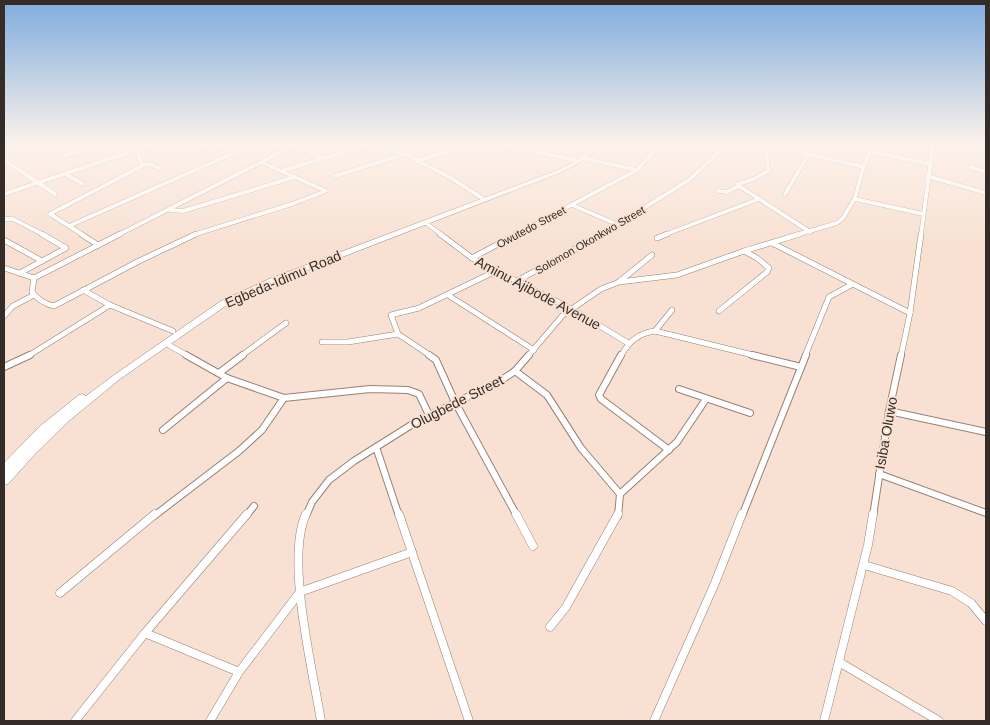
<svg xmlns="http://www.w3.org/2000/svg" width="990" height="725" font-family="Arial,sans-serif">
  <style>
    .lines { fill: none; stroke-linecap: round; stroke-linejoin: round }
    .minor-far3-casing { stroke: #978275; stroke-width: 4.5 }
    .minor-far2-casing { stroke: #978275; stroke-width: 6 }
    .minor-far1-casing { stroke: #978275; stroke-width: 8 }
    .minor-casing { stroke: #978275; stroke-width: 9 }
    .primary-casing { stroke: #978275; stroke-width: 1 }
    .minor-far3 { stroke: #fff; stroke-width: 4 }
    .minor-far2 { stroke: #fff; stroke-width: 5 }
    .minor-far1 { stroke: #fff; stroke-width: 6 }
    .minor { stroke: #fff; stroke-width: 8 }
    .primary { fill: #fff; fill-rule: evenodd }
    .labels { text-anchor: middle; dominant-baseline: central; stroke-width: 4; stroke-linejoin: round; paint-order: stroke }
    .far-street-label { font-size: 11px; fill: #352c27; stroke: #f8e1d3 }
    .street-label { font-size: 14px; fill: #352c27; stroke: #f8e1d3 }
  </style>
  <rect width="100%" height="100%" fill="#f8e1d3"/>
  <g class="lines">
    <g class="minor-far3-casing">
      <g id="minor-far3">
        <path d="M169,143L244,149"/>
        <path d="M263,143L303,149L324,159"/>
        <path d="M364,143L405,154L451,178L482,198"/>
        <path d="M494,143L575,160"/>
        <path d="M758,143L864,167"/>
        <path d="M522,149L530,143"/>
        <path d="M54,150L68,143"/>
        <path d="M969,150L986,153"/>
        <path d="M871,152L931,164"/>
        <path d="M4,154L25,143"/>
        <path d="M64,156L105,143"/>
        <path d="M582,158L637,170"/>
        <path d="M4,160L55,194"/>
        <path d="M416,161L478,143"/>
        <path d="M143,165L150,164L159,168"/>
        <path d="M971,167L986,172"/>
        <path d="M281,171L369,145"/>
        <path d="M65,174L83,184"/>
        <path d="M335,176L405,154L426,143"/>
        <path d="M927,176L986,193"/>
        <path d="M739,186L810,232"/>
        <path d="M718,191L727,192L739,186L738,184L754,179L768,171L766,153L770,147"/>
        <path d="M4,194L157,143"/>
        <path d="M785,194L808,155"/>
        <path d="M855,199L923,214"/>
        <path d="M572,205L616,224"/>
        <path d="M170,210L183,211L295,177"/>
        <path d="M4,219H13L44,235"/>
        <path d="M426,223L442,235"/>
        <path d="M69,226L256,143"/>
        <path d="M83,235L50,214L142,166L137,149"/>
        <path d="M118,235L299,143"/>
        <path d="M193,235L292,204L326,191L263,163"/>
        <path d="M515,235L637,170L661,143"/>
        <path d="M600,235L689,180L720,151L732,143"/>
        <path d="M664,235L759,199"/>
        <path d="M796,235L837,223L843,218L855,198L863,168L874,143"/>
        <path d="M921,235L933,143"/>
      </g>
    </g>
    <g class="minor-far2-casing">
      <g id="minor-far2">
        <path d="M81,234L98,245"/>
        <path d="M440,234L472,258L577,312L628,343"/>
        <path d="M657,238L667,234"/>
        <path d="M4,240L42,261"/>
        <path d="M772,243L910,313"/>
        <path d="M472,258L517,234"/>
        <path d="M4,268L34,278L120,234"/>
        <path d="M20,273L66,248L42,234"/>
        <path d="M34,278L32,292C38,300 45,304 54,306L137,262L196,234"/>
        <path d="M517,281L602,234"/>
        <path d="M620,281L652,255"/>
        <path d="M83,290L110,305L173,331"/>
        <path d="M448,295L534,350"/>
        <path d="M719,311L767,272L769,268L757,258L744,251"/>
        <path d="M4,316L13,306L34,295"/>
        <path d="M655,331L672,310"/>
        <path d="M398,334L391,315L419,308L496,271"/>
        <path d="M322,342H348L398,334L431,356"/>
        <path d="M165,343L188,356"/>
        <path d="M28,356L110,305"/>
        <path d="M241,356L286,323"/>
        <path d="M528,356L563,315L601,289L619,282L677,275L744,251L800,234"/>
        <path d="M621,356C628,342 638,333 655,331L757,356"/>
        <path d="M805,356L829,297L851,285"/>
        <path d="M901,356L910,313L921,234"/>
      </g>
    </g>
    <g class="minor-far1-casing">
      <g id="minor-far1">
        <path d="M186,355L227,378L284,398L370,389L408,390L419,394L429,415"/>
        <path d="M429,355L436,360L455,402L517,516"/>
        <path d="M621,355L599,395L601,399L669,450"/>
        <path d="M752,355L801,367"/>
        <path d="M4,367L30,355"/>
        <path d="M515,371L547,395L581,448L620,494L618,516"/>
        <path d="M219,373L243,355"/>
        <path d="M679,389L750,413"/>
        <path d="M889,411L986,432"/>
        <path d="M163,430L227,378"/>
        <path d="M376,447L399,516"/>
        <path d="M879,474L986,513"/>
        <path d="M620,494L677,442L706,399"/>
        <path d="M154,516L239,451L262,430L284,398"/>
        <path d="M246,516L254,506"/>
        <path d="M306,516L312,502L329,480L354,461L416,422L500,381L515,371L529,355"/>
        <path d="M742,516L806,355"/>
        <path d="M873,516L889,411L901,355"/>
      </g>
    </g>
    <g class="minor-casing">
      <g id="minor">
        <path d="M306,514C285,559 313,671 321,721"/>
        <path d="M399,514L469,721"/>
        <path d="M516,514L533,546"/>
        <path d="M864,565L952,591L971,603L986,621"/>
        <path d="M60,593L155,514"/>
        <path d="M550,627L566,607L618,514"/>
        <path d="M145,633L239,672"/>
        <path d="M839,662L939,721"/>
        <path d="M75,721L145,633L247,514"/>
        <path d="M210,721L239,672L300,592L412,552"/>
        <path d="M654,721L715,583L742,514"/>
        <path d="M824,721L868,545L873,514"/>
      </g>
    </g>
    <g class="primary-casing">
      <path id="primary" d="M598,143H603L581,162L562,172L275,283L227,305L120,379L70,420L36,453L8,484L4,485V463L39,427L79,395L82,394L86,396L114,375L221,301L269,279L558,170L577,160Z"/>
    </g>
    <use href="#minor-far3" class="minor-far3"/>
    <use href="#minor-far2" class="minor-far2"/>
    <use href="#minor-far1" class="minor-far1"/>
    <use href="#minor" class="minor"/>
    <use href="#primary" class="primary"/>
  </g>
  <linearGradient id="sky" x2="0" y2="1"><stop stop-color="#7facde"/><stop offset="0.59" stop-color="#fcf2eb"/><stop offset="1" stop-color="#fcf2eb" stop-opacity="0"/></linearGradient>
  <rect width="990" height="244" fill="url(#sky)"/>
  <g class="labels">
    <g class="far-street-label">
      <text transform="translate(531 227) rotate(-28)">Owutedo Street</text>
      <text transform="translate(590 240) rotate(-30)">Solomon Okonkwo Street</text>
    </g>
    <g class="street-label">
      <text transform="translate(283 279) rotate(-23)">Egbeda-Idimu Road</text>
      <text transform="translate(538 293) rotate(28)">Aminu Ajibode Avenue</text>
      <text transform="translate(457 402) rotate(-27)">Olugbede Street</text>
      <text transform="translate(886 433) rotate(-80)">Isiba Oluwo</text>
    </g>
  </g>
  <rect width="990" height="725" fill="none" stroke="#352c27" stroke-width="10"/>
</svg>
